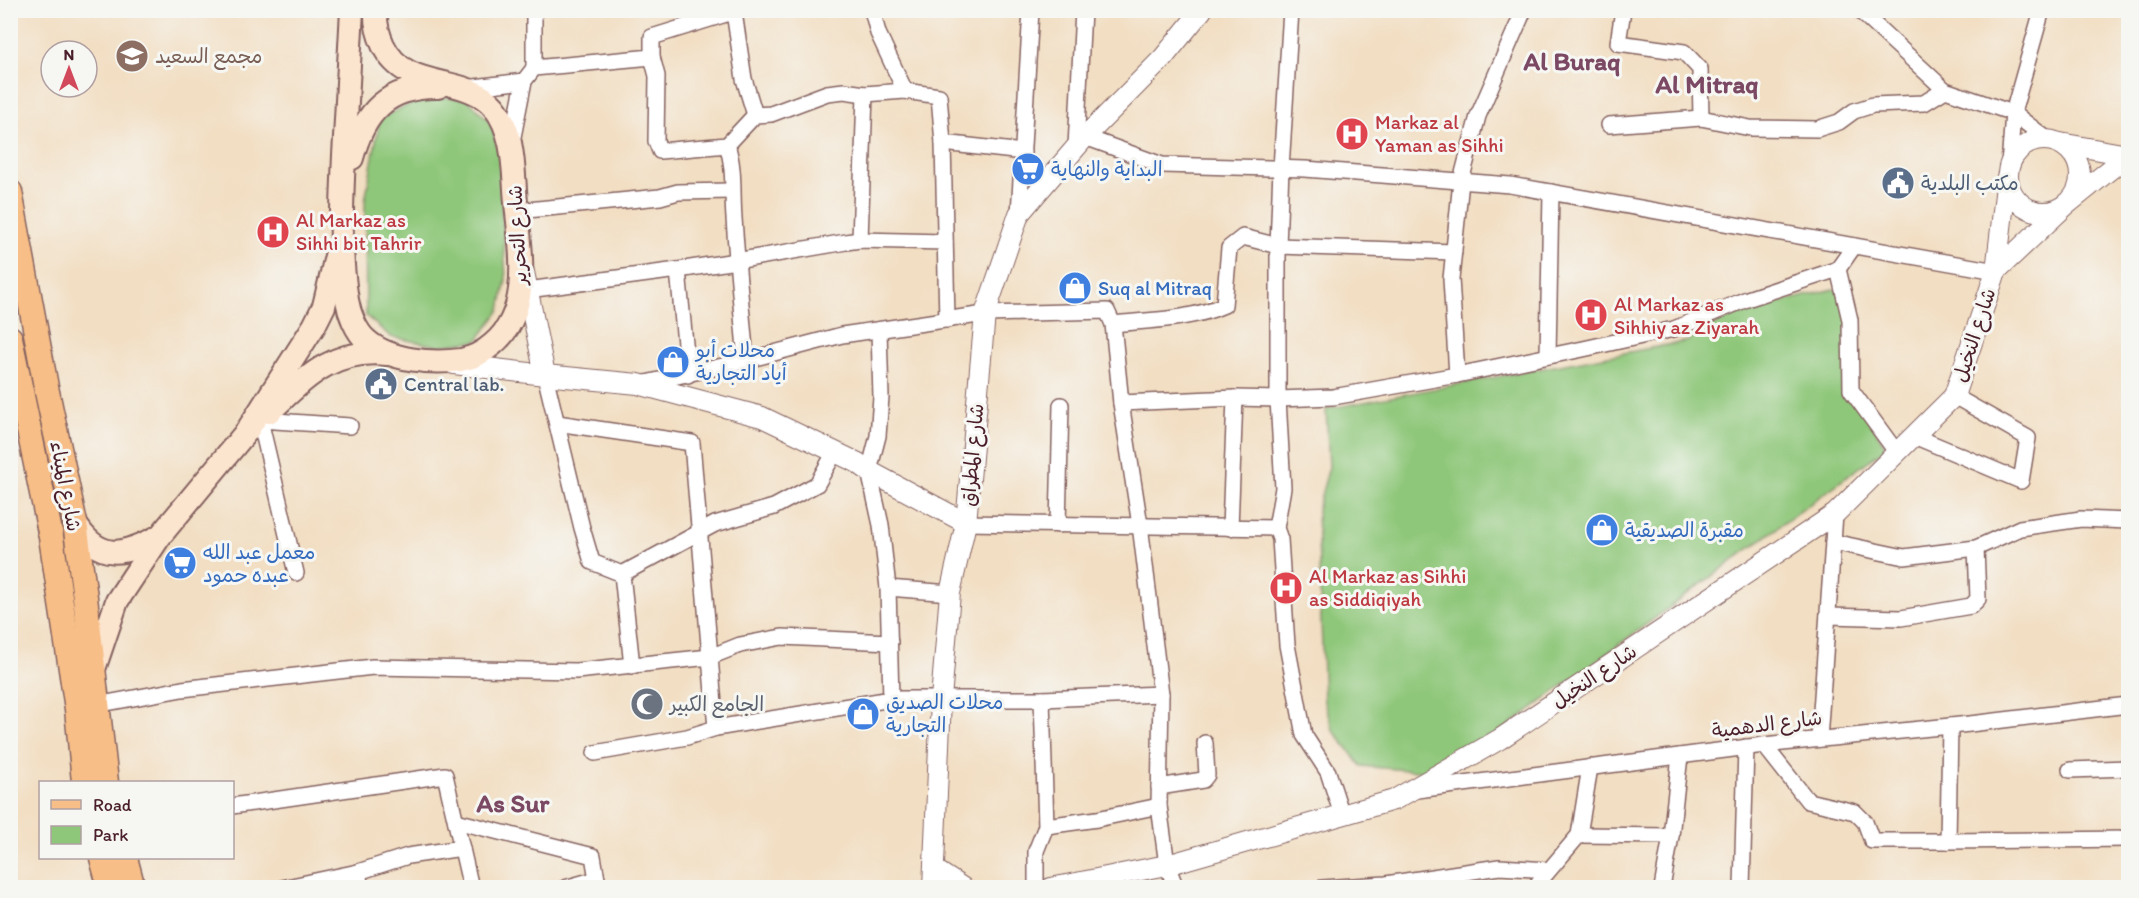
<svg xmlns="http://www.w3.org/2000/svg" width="2139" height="898" font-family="Itim,'Playpen Sans Arabic',sans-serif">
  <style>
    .green { fill: #8fc77a; stroke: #6c7352; stroke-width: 1.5 }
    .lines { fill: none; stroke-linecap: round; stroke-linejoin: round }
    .minor-casing { stroke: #856260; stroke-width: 18 }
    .tertiary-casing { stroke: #856260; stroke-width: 22 }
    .secondary-casing { stroke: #856260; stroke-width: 26 }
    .primary-casing { stroke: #856260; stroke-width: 27 }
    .minor { stroke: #fff; stroke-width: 15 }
    .tertiary { stroke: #fff; stroke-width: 20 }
    .secondary { stroke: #fce5cf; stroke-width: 22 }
    .primary { stroke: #f7be87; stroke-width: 24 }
    .labels { text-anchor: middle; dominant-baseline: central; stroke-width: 6; stroke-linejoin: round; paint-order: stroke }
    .education-label { font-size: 20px; fill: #785e54; stroke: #f6f6f2; text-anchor: start }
    .health-label { font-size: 20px; fill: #be3a42; stroke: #f6f6f2; text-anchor: start }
    .shop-label { font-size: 20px; fill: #366cbe; stroke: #f6f6f2; text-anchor: start }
    .service-label { font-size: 20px; fill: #4e5e75; stroke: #f6f6f2; text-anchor: start }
    .street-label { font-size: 20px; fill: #4a1f2b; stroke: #f6f6f2 }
    .worship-label { font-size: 20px; fill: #5b616d; stroke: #f6f6f2; text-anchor: start }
    .district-label { font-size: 26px; font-weight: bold; fill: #7b4964; stroke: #f6f6f2 }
  </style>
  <rect width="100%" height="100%" fill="#f6f6f2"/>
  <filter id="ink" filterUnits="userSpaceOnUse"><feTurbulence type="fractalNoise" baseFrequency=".0167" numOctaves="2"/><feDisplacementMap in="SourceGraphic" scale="12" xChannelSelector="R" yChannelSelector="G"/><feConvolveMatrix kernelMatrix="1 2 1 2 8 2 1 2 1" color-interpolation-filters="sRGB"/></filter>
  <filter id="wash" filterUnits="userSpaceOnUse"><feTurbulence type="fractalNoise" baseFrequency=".008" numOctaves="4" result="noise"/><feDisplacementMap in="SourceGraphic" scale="24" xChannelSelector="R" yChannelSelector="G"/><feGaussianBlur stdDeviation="1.35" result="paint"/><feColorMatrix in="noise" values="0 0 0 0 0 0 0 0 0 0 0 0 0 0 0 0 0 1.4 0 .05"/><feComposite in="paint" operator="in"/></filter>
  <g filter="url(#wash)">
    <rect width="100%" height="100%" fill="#f2dec2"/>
    <g class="green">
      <path d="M438,97L467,99L491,123L499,155L506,280L500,310L477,341L438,346L391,337L366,316L365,201L380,118L417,101Z"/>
      <path d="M1834,289L1853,301L1851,387L1886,448L1492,738L1429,772L1361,766L1333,730L1324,702L1317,510L1329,467L1326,409L1688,341C1726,311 1788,301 1834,289Z"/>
    </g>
  </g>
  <g filter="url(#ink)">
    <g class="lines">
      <g class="minor-casing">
        <g id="minor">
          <path d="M534,10V68"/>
          <path d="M872,10L878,33L905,91L939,96L943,143L947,320"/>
          <path d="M1623,10L1618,43L1684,52L1700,69L1701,118"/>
          <path d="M1859,10L1945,90L2013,113L2048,140"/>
          <path d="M734,12L744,79L755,115"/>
          <path d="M652,57L657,76L656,141L660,151L727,145L755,115L771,114L827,93L844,91L865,94L905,91"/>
          <path d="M524,81L534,68L652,57V37L739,10"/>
          <path d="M466,88L524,81L512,142"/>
          <path d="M1609,125L1701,118L1750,128L1817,129L1839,122L1854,111L1873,105L1924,103L1945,90"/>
          <path d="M1085,137L1162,165L1305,169L1510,185L1996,271"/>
          <path d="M943,143L1023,152"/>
          <path d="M727,145C735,168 732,194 734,218C737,266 742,313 746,361"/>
          <path d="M1076,147L1083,10"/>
          <path d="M2009,166L2013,113L2042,10"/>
          <path d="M517,211L660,197L678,192L732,191"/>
          <path d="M1019,214L1031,10"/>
          <path d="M860,240L865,94"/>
          <path d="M1838,269L1850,320L1851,390L1897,453"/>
          <path d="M678,270L736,261L846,242L860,240L945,242"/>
          <path d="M520,291L678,270L688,375"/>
          <path d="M1113,324C1149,320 1191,320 1224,305L1229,248L1243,237L1278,246L1454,252"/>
          <path d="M879,331L881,397L878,436L869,471L881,525L888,588L891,699"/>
          <path d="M1548,356L1551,192"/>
          <path d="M545,375L582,528L592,562L622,574L715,524L774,507L817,484L835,452"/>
          <path d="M1457,375L1451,279L1461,181L1478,116L1524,10"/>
          <path d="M641,384L732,364L842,335L985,314L1107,311L1113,324L1121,403L1140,525L1161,694L1159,806L1167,865L1176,888"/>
          <path d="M1121,403L1235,398L1278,399L1333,397L1457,375L1583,349L1674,329L1747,299L1838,269L1854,246"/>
          <path d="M557,423L692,443L710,657L740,645L782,637L890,642"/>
          <path d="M1914,436L2021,481L2028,438L1954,396"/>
          <path d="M966,523L1276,528L1280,539L1287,645L1304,735L1328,772L1342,815"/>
          <path d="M1058,525L1061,405"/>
          <path d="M1230,528L1235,398"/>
          <path d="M1276,528L1283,488L1278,399V246L1281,168L1291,10"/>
          <path d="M1833,542L1904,557L1976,548L2020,528L2081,519L2128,521"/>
          <path d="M296,573L260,420L350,426"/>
          <path d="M622,574L632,666"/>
          <path d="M888,588L950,593"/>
          <path d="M1828,616L1901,618L1971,606L1978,599L1976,548"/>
          <path d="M96,705L182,689L373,667L576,671L710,657L716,728"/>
          <path d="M1950,726L1948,841L2128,839"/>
          <path d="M1819,739L1835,514"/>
          <path d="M1764,745L1808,801L1855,812L1865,822L1872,841H1948"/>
          <path d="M595,753L687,737L716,728L891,699H1042L1161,694"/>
          <path d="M2070,770L2128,768"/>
          <path d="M1159,787L1203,780L1207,775L1205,743"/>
          <path d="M1417,790L1764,745L1970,724L2128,705"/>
          <path d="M232,806L445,775L471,888"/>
          <path d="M456,821L593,856L597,879L565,888"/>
          <path d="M1046,826L1097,819L1159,806"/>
          <path d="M1579,835L1671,836"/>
          <path d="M358,872L361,888"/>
          <path d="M282,888L358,872L408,856L462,848"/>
          <path d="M1036,888V851L1046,826L1042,699"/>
          <path d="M1322,888L1386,884L1499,867L1548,870"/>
          <path d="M1534,888L1579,835L1590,767"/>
          <path d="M1662,888L1671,836L1680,756"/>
          <path d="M1742,888L1746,747"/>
        </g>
      </g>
      <g class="tertiary-casing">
        <g id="tertiary">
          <circle cx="2044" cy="176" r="36"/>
          <path d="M2060,143L2128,155"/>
          <path d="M1996,271L2065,206L2128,155"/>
          <path d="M524,272L545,375"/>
          <path d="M454,364L545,375L638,384L762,417L858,463L869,471L966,523"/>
          <path d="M934,869L963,888"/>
          <path d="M933,888L941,699L950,593L966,523L985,314L1019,214L1085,137L1163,58L1202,10"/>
          <path d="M1051,888L1167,865L1394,800L1500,739L1835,514L1954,396L1996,271L2007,177"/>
        </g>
      </g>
      <g class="secondary-casing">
        <g id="secondary">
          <path d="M352,10C349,59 347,107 344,155C342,204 339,252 347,300C349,313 356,331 366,340C389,361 433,364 461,360C473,358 484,352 493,344C533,311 520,248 516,202C513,171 515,133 494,107C464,72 406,94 383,45C378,34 375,23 376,10"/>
          <path d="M352,158C364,112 388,86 438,87"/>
          <path d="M269,412C306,378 332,348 387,354"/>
          <path d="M75,523C99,562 123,556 160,536"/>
          <path d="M93,672L117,601L160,536L247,431L314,326L324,306L336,256"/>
        </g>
      </g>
      <g class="primary-casing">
        <g id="primary">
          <path d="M10,192L46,387L75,523L85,597L106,782"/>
          <path d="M10,338L51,537L77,709L84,782"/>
          <path d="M102,858L110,888"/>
          <path d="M125,858L133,888"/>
        </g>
      </g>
      <use href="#minor" class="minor"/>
      <use href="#tertiary" class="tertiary"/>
      <use href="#secondary" class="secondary"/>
      <use href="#primary" class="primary"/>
    </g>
  </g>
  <defs>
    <g id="school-disc" transform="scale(1.725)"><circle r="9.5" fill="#8d6e63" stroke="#f6f6f2"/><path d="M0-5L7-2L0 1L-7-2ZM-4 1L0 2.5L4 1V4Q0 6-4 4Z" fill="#fff"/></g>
    <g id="hospital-disc" transform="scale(1.725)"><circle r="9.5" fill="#e0444e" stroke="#f6f6f2"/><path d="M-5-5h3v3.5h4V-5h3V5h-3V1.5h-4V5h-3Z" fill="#fff"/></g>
    <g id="supermarket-disc" transform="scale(1.725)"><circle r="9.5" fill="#3f7fe0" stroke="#f6f6f2"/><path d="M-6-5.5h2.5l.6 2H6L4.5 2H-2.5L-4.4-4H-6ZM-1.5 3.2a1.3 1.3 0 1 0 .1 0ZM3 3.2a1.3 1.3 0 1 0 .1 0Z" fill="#fff"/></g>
    <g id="civic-disc" transform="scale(1.725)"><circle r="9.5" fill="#5c6f8a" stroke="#f6f6f2"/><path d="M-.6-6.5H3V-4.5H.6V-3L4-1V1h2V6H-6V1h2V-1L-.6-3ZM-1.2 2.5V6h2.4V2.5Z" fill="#fff"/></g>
    <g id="shop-disc" transform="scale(1.725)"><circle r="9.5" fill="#3f7fe0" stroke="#f6f6f2"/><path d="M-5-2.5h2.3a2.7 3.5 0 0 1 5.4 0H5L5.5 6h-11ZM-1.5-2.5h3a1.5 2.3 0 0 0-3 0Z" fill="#fff"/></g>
    <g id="mosque-disc" transform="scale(1.725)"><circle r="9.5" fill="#6b7280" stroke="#f6f6f2"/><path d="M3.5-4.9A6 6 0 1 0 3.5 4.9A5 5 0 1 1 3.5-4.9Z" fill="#fff"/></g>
  </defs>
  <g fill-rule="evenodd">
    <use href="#school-disc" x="132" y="56"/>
    <use href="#hospital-disc" x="1352" y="134"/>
    <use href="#supermarket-disc" x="1028" y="169"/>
    <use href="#civic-disc" x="1898" y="183"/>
    <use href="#hospital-disc" x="273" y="232"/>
    <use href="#shop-disc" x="1075" y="288"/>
    <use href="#hospital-disc" x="1591" y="315"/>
    <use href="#shop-disc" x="673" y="362"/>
    <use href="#civic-disc" x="381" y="384"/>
    <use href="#shop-disc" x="1602" y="530"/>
    <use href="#supermarket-disc" x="180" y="563"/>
    <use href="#hospital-disc" x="1286" y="588"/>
    <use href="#mosque-disc" x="647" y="704"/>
    <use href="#shop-disc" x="863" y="714"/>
  </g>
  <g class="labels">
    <g class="education-label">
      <text x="155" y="56">مجمع السعيد</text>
    </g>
    <g class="health-label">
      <text x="1375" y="122">Markaz al<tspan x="1375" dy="23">Yaman as Sihhi</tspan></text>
      <text x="296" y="220">Al Markaz as<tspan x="296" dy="23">Sihhi bit Tahrir</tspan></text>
      <text x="1614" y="304">Al Markaz as<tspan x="1614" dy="23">Sihhiy az Ziyarah</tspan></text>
      <text x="1309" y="576">Al Markaz as Sihhi<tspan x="1309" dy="23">as Siddiqiyah</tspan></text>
    </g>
    <g class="shop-label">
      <text x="1051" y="169">البداية والنهاية</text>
      <text x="1098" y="288">Suq al Mitraq</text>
      <text x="696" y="350">محلات أبو<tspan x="696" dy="23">أياد التجارية</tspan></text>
      <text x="1625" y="530">مقبرة الصديقية</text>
      <text x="203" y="552">معمل عبد الله<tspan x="203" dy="23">عبده حمود</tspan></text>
      <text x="886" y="702">محلات الصديق<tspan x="886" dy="23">التجارية</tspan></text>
    </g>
    <g class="service-label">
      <text x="1921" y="183">مكتب البلدية</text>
      <text x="404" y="384">Central lab.</text>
    </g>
    <g class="street-label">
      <text transform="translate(517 235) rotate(-93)">شارع التحرير</text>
      <text transform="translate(1974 335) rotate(-72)">شارع النخيل</text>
      <text transform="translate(972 455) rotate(-85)">شارع المطراق</text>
      <text transform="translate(66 486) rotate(79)">شارع الميناء</text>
      <text transform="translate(1594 676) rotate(-34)">شارع النخيل</text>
      <text transform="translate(1767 724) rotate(-7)">شارع الدهمية</text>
    </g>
    <g class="worship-label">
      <text x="670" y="704">الجامع الكبير</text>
    </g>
    <g class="district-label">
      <text x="1572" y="61">Al Buraq</text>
      <text x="1707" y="84">Al Mitraq</text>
      <text x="513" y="803">As Sur</text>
    </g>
  </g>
  <rect width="2139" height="898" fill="none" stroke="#f6f6f2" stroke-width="36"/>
  <rect x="39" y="781" width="195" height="78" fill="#f6f6f2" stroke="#b1a0a2" stroke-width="1.5"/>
  <rect x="51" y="800" width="30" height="9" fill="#f7be87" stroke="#b1a0a2" stroke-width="1.5"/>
  <text x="93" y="811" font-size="18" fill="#4a1f2b">Road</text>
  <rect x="51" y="826" width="30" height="18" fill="#8fc77a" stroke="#b1a0a2" stroke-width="1.5"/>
  <text x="93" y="841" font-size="18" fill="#4a1f2b">Park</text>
  <g transform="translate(69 69)"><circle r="28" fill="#f6f6f2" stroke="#b1a0a2" stroke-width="1.5"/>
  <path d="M0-4.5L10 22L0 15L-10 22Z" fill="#d1495b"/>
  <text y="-9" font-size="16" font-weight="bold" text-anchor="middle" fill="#4a1f2b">N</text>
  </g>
</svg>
